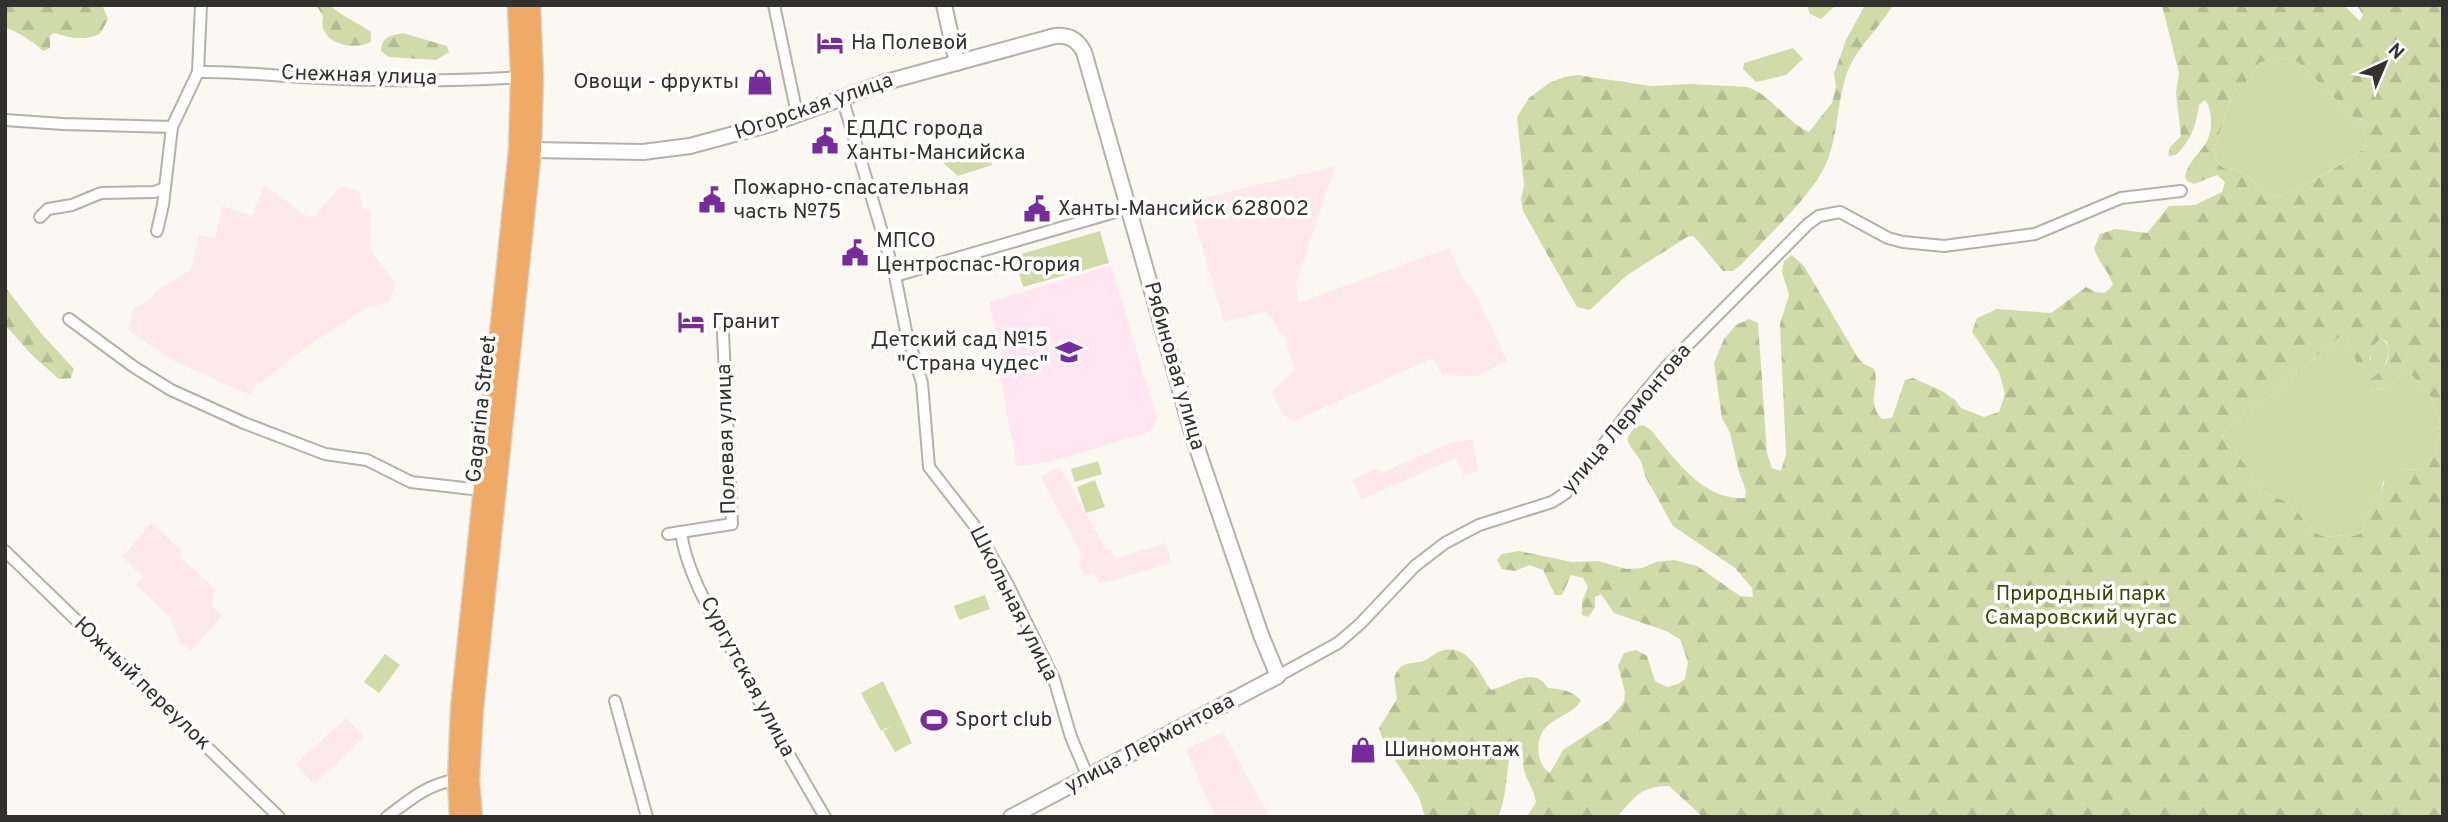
<svg xmlns="http://www.w3.org/2000/svg" width="2448" height="822" font-family="Overpass,sans-serif">
  <style>
    .industrial { fill: #fde8eb }
    .education { fill: #ffe6f1 }
    .green { fill: #d1dba9 }
    .forest { fill: url(#forest-firs); fill-rule: evenodd }
    .lines { fill: none; stroke-linecap: round; stroke-linejoin: round }
    .minor-casing { stroke: #b4b1ab; stroke-width: 14 }
    .tertiary-casing { stroke: #b4b1ab; stroke-width: 18 }
    .primary-casing { stroke: #d6d6d5; stroke-width: 21 }
    .minor { stroke: #fff; stroke-width: 10 }
    .tertiary { stroke: #fff; stroke-width: 14 }
    .primary { stroke: #ea6; stroke-width: 18 }
    .labels { text-anchor: middle; dominant-baseline: central; stroke-width: 7; stroke-linejoin: round; paint-order: stroke }
    .poi-label { font-size: 21px; fill: #32312e; stroke: #fff; text-anchor: start }
    .street-label { font-size: 21px; fill: #32312e; stroke: #fff }
    .park-label { font-size: 21px; fill: #3f4705; stroke: #fff }
  </style>
  <defs>
    <pattern id="forest-firs" width="22" height="20" patternUnits="userSpaceOnUse" patternTransform="scale(1.75)"><rect width="22" height="20" fill="#d1dba9"/><path d="M5 1l3.5 6h-7zM16 11l3.5 6h-7z" fill="#b4bc92"/></pattern>
  </defs>
  <rect width="100%" height="100%" fill="#faf8f1"/>
  <g class="industrial">
    <path d="M1335,166L1296,283L1298,303L1449,248L1461,275L1479,300L1507,361L1477,376L1442,375L1433,358L1294,421L1282,414L1272,391L1295,371L1284,337L1278,331L1272,316L1269,317L1267,311L1224,322L1189,202Z"/>
    <path d="M264,185L308,217L316,216L328,200L343,186L358,190L363,208L370,211L371,250L395,283L390,302L366,308L305,348L261,382L257,381L251,395L176,362L128,330L134,308L150,300L157,290L191,270L199,235L215,238L222,206L252,216Z"/>
    <path d="M1473,440L1478,471L1464,475L1456,458L1362,499L1352,480L1377,468L1381,473L1452,442Z"/>
    <path d="M1060,467L1106,550L1110,549L1115,558L1166,543L1171,563L1100,584L1094,572L1084,576L1080,567L1081,555L1041,476Z"/>
    <path d="M151,523L181,550L180,557L215,589L212,607L222,615L191,651L180,642L170,617L136,585L143,577L122,557Z"/>
    <path d="M346,718L364,737L314,784L296,764Z"/>
    <path d="M1223,732L1269,817H1215L1186,749Z"/>
  </g>
  <path class="education" d="M1111,265L1157,418L1151,431L1050,462L1017,466L999,371L1005,368L989,302Z"/>
  <g class="green">
    <path d="M1807,5H1836L1821,19L1810,14Z"/>
    <path d="M1793,48L1803,59L1786,75L1756,82L1743,69L1744,63Z"/>
    <path d="M2279,57L2293,59L2305,68L2360,124L2366,140L2364,149C2338,165 2296,197 2266,196C2260,191 2250,177 2245,174C2230,163 2225,179 2213,152L2234,91L2250,79L2259,63Z"/>
    <path d="M986,144L992,165L958,176L938,158Z"/>
    <path d="M1100,231L1109,263L1023,287L1014,256Z"/>
    <path d="M2344,337L2350,343L2359,367L2371,359V350L2381,338C2394,346 2386,363 2381,374L2373,377L2371,391L2386,388L2405,371L2409,372C2417,381 2428,391 2434,402C2444,423 2439,452 2426,470L2397,469L2383,482L2381,493L2369,513L2363,532L2354,536C2341,532 2329,541 2316,533C2306,526 2300,512 2290,504C2281,498 2269,497 2260,489C2250,481 2250,471 2243,462C2236,452 2227,449 2222,437L2227,427L2270,396L2338,338Z"/>
    <path d="M1098,461L1102,474L1075,482L1071,469Z"/>
    <path d="M1095,480L1105,507L1086,513L1077,487Z"/>
    <path d="M985,595L990,609L959,620L954,606Z"/>
    <path d="M385,654L400,665L379,693L364,682Z"/>
    <path d="M883,681L912,743L895,752L883,731L895,724L881,731L861,693Z"/>
  </g>
  <g class="forest">
    <path d="M5,5H102L108,19L100,34C83,41 71,38 54,33L50,36V48L43,51C36,43 15,30 5,28Z"/>
    <path d="M316,5H330C343,17 357,22 371,32V42C351,52 317,42 323,16Z"/>
    <path d="M1865,5H1893C1879,29 1854,50 1846,76C1836,107 1838,142 1823,170C1804,204 1768,235 1742,264L1733,271H1723L1698,241L1693,236L1687,237L1626,276L1590,310L1577,307L1523,211L1521,199L1524,185L1517,117L1529,98L1549,83L1564,77L1577,75L1651,86L1691,84L1747,87C1772,95 1786,122 1809,132L1832,103L1836,86L1834,74L1846,40Z"/>
    <path d="M2162,5H2343L2360,21L2363,15L2357,5H2443V817H1703L1669,786C1640,786 1635,797 1617,817H1527L1536,802C1534,789 1527,782 1524,770C1521,760 1526,752 1519,743L1512,747C1505,770 1508,795 1498,817H1425L1419,797L1384,743L1379,728L1397,699L1394,678C1400,663 1405,664 1419,662C1427,661 1432,655 1438,652C1467,640 1479,673 1491,690C1509,686 1533,664 1548,688C1561,689 1572,691 1581,700C1573,719 1533,717 1539,755C1540,763 1543,768 1550,773L1563,750L1609,720L1624,702L1625,692L1618,666L1624,653L1636,650L1647,656L1655,681L1667,687L1678,684L1685,679L1688,662L1680,639L1666,631L1614,613L1601,594L1595,597V608L1588,617L1582,615V602L1588,587L1583,578L1571,575L1562,595H1555L1543,570L1529,565L1515,571L1502,569L1497,560L1502,554L1519,551L1572,562L1598,561L1626,569L1642,568L1656,562L1674,560L1697,566L1740,596L1753,597L1752,588L1735,568L1673,526L1645,476L1641,461L1630,446L1627,438L1635,427L1643,425L1651,430C1675,459 1703,501 1745,498L1746,491L1739,472L1730,433L1722,418L1714,363L1724,339L1736,325L1749,319L1758,323L1767,453L1772,468L1781,471L1786,454L1780,324L1789,295L1782,272L1784,261L1792,255L1804,266L1858,358L1864,364L1874,369C1881,388 1865,401 1882,419L1892,418L1905,380L1913,378L1942,391L1955,400L1961,408L1984,417L1999,412L2005,394L1999,372L1972,332L1977,318L1997,309L2051,313L2086,287L2095,292L2105,293L2113,285C2109,271 2098,262 2094,248L2100,234L2115,229L2147,233L2169,206L2195,205L2222,192L2225,182L2217,175L2194,184L2187,181L2185,177C2190,153 2211,151 2211,122C2211,113 2210,107 2205,100L2199,105C2196,126 2191,140 2176,155L2168,156L2170,147L2181,136L2176,93L2179,73ZM2279,57L2293,59L2305,68L2360,124L2366,140L2364,149C2339,165 2296,197 2266,196C2260,190 2250,178 2245,174C2230,163 2224,179 2213,152L2234,91L2250,79L2259,63ZM2343,337L2350,343L2358,367L2367,366C2373,354 2370,349 2381,338L2387,342C2392,366 2382,370 2367,382L2370,391L2386,388L2405,371L2409,372C2417,381 2428,391 2434,402C2444,423 2439,452 2426,470L2397,469L2387,473L2381,493L2369,513L2363,532L2354,536C2341,532 2329,541 2316,533C2306,526 2300,512 2290,504C2281,498 2269,497 2260,489C2250,481 2250,471 2243,462C2236,452 2227,449 2222,437L2227,427L2270,396L2338,338Z"/>
    <path d="M403,33L447,46L449,52L436,60L389,57L381,51C381,37 391,35 403,33Z"/>
    <path d="M5,287L41,333L74,369L71,378L59,379L33,356L5,325Z"/>
  </g>
  <g class="lines">
    <g class="minor-casing">
      <g id="minor">
        <path d="M774,5L797,114"/>
        <path d="M198,72L201,5"/>
        <path d="M842,97L895,276L906,331L922,383L929,467L974,525L1008,585L1054,679L1071,737L1088,777"/>
        <path d="M5,120L63,124L172,127L198,72C232,71 265,75 300,77C372,81 447,82 520,77"/>
        <path d="M40,217L48,209L72,205L101,193L154,192L165,188"/>
        <path d="M157,231L163,205L172,127"/>
        <path d="M895,276L1129,208"/>
        <path d="M69,319L134,367L171,390L244,423L325,454L367,460L411,482L481,490"/>
        <path d="M681,532C686,573 714,618 734,654C763,709 793,763 825,817"/>
        <path d="M668,534L732,524L723,333"/>
        <path d="M5,551L279,817"/>
        <path d="M1278,676L1338,643L1360,624L1415,566L1445,543L1479,525L1552,502L1566,493L1630,410L1667,366L1808,224L1819,216L1840,212L1888,238L1903,242L1944,246L2035,234L2121,198L2181,191"/>
        <path d="M615,701L647,817"/>
        <path d="M387,817C409,800 429,783 457,780"/>
      </g>
    </g>
    <g class="tertiary-casing">
      <g id="tertiary">
        <path d="M944,5L957,63"/>
        <path d="M532,150L643,152L690,146L771,124L886,82L1055,36C1069,35 1077,39 1084,52L1194,439L1261,635L1278,676L1011,817"/>
      </g>
    </g>
    <g class="primary-casing">
      <g id="primary">
        <path d="M459,817L457,780L460,708L518,150L520,77L517,5"/>
        <path d="M473,817L470,780L474,709L532,150L534,77L531,5"/>
      </g>
    </g>
    <use href="#minor" class="minor"/>
    <use href="#tertiary" class="tertiary"/>
    <use href="#primary" class="primary"/>
  </g>
  <defs>
    <g id="hotel-bare" transform="scale(2.1)"><path d="M-6-4.5h1.5V1H6V5H4.5V3h-9V5H-6ZM-4 0a1.8 1.8 0 1 1 3.6 0ZM.5 0V-2.5h3Q6-2.5 6 0Z" fill="#772b9d" stroke="#fff" stroke-width="2.5" paint-order="stroke"/></g>
    <g id="shop-bare" transform="scale(2.1)"><path d="M-5-2.5h2.3a2.7 3.5 0 0 1 5.4 0H5L5.5 6h-11ZM-1.5-2.5h3a1.5 2.3 0 0 0-3 0Z" fill="#772b9d" stroke="#fff" stroke-width="2.5" paint-order="stroke"/></g>
    <g id="civic-bare" transform="scale(2.1)"><path d="M-.6-6.5H3V-4.5H.6V-3L4-1V1h2V6H-6V1h2V-1L-.6-3ZM-1.2 2.5V6h2.4V2.5Z" fill="#772b9d" stroke="#fff" stroke-width="2.5" paint-order="stroke"/></g>
    <g id="school-bare" transform="scale(2.1)"><path d="M0-5L7-2L0 1L-7-2ZM-4 1L0 2.5L4 1V4Q0 6-4 4Z" fill="#772b9d" stroke="#fff" stroke-width="2.5" paint-order="stroke"/></g>
    <g id="stadium-bare" transform="scale(2.1)"><path d="M0-5a6.5 5 0 1 0 0 10a6.5 5 0 1 0 0-10ZM-3.5-1.8h7v3.6h-7Z" fill="#772b9d" stroke="#fff" stroke-width="2.5" paint-order="stroke"/></g>
  </defs>
  <g fill-rule="evenodd">
    <use href="#hotel-bare" x="830" y="43"/>
    <use href="#shop-bare" x="760" y="82"/>
    <use href="#civic-bare" x="825" y="141"/>
    <use href="#civic-bare" x="712" y="200"/>
    <use href="#civic-bare" x="1037" y="209"/>
    <use href="#civic-bare" x="855" y="253"/>
    <use href="#hotel-bare" x="691" y="322"/>
    <use href="#school-bare" x="1069" y="352"/>
    <use href="#stadium-bare" x="934" y="720"/>
    <use href="#shop-bare" x="1363" y="750"/>
  </g>
  <g class="labels">
    <g class="poi-label">
      <text x="851" y="43">На Полевой</text>
      <text x="739" y="82" text-anchor="end">Овощи - фрукты</text>
      <text x="846" y="129">ЕДДС города<tspan x="846" dy="24">Ханты-Мансийска</tspan></text>
      <text x="733" y="188">Пожарно-спасательная<tspan x="733" dy="24">часть №75</tspan></text>
      <text x="1058" y="209">Ханты-Мансийск 628002</text>
      <text x="876" y="241">МПСО<tspan x="876" dy="24">Центроспас-Югория</tspan></text>
      <text x="712" y="322">Гранит</text>
      <text x="1048" y="340" text-anchor="end">Детский сад №15<tspan x="1048" dy="24">"Страна чудес"</tspan></text>
      <text x="955" y="720">Sport club</text>
      <text x="1384" y="750">Шиномонтаж</text>
    </g>
    <g class="street-label">
      <text transform="translate(359 76) rotate(2)">Снежная улица</text>
      <text transform="translate(814 107) rotate(-19)">Югорская улица</text>
      <text transform="translate(1174 366) rotate(74)">Рябиновая улица</text>
      <text transform="translate(482 409) rotate(-84)">Gagarina Street</text>
      <text transform="translate(1627 419) rotate(-50)">улица Лермонтова</text>
      <text transform="translate(727 439) rotate(-92)">Полевая улица</text>
      <text transform="translate(1013 604) rotate(63)">Школьная улица</text>
      <text transform="translate(747 677) rotate(62)">Сургутская улица</text>
      <text transform="translate(142 684) rotate(44)">Южный переулок</text>
      <text transform="translate(1150 744) rotate(-28)">улица Лермонтова</text>
    </g>
    <g class="park-label">
      <text x="2081" y="594">Природный парк<tspan x="2081" dy="24">Самаровский чугас</tspan></text>
    </g>
  </g>
  <rect width="2448" height="822" fill="none" stroke="#32312e" stroke-width="14"/>
  <g transform="translate(2385 63) rotate(44)" stroke="#ffffff" stroke-width="5" paint-order="stroke">
  <path d="M0-5L12 26L0 18L-12 26Z" fill="#32312e"/>
  <text y="-10" font-size="19" font-weight="bold" text-anchor="middle" fill="#32312e">N</text>
  </g>
</svg>
